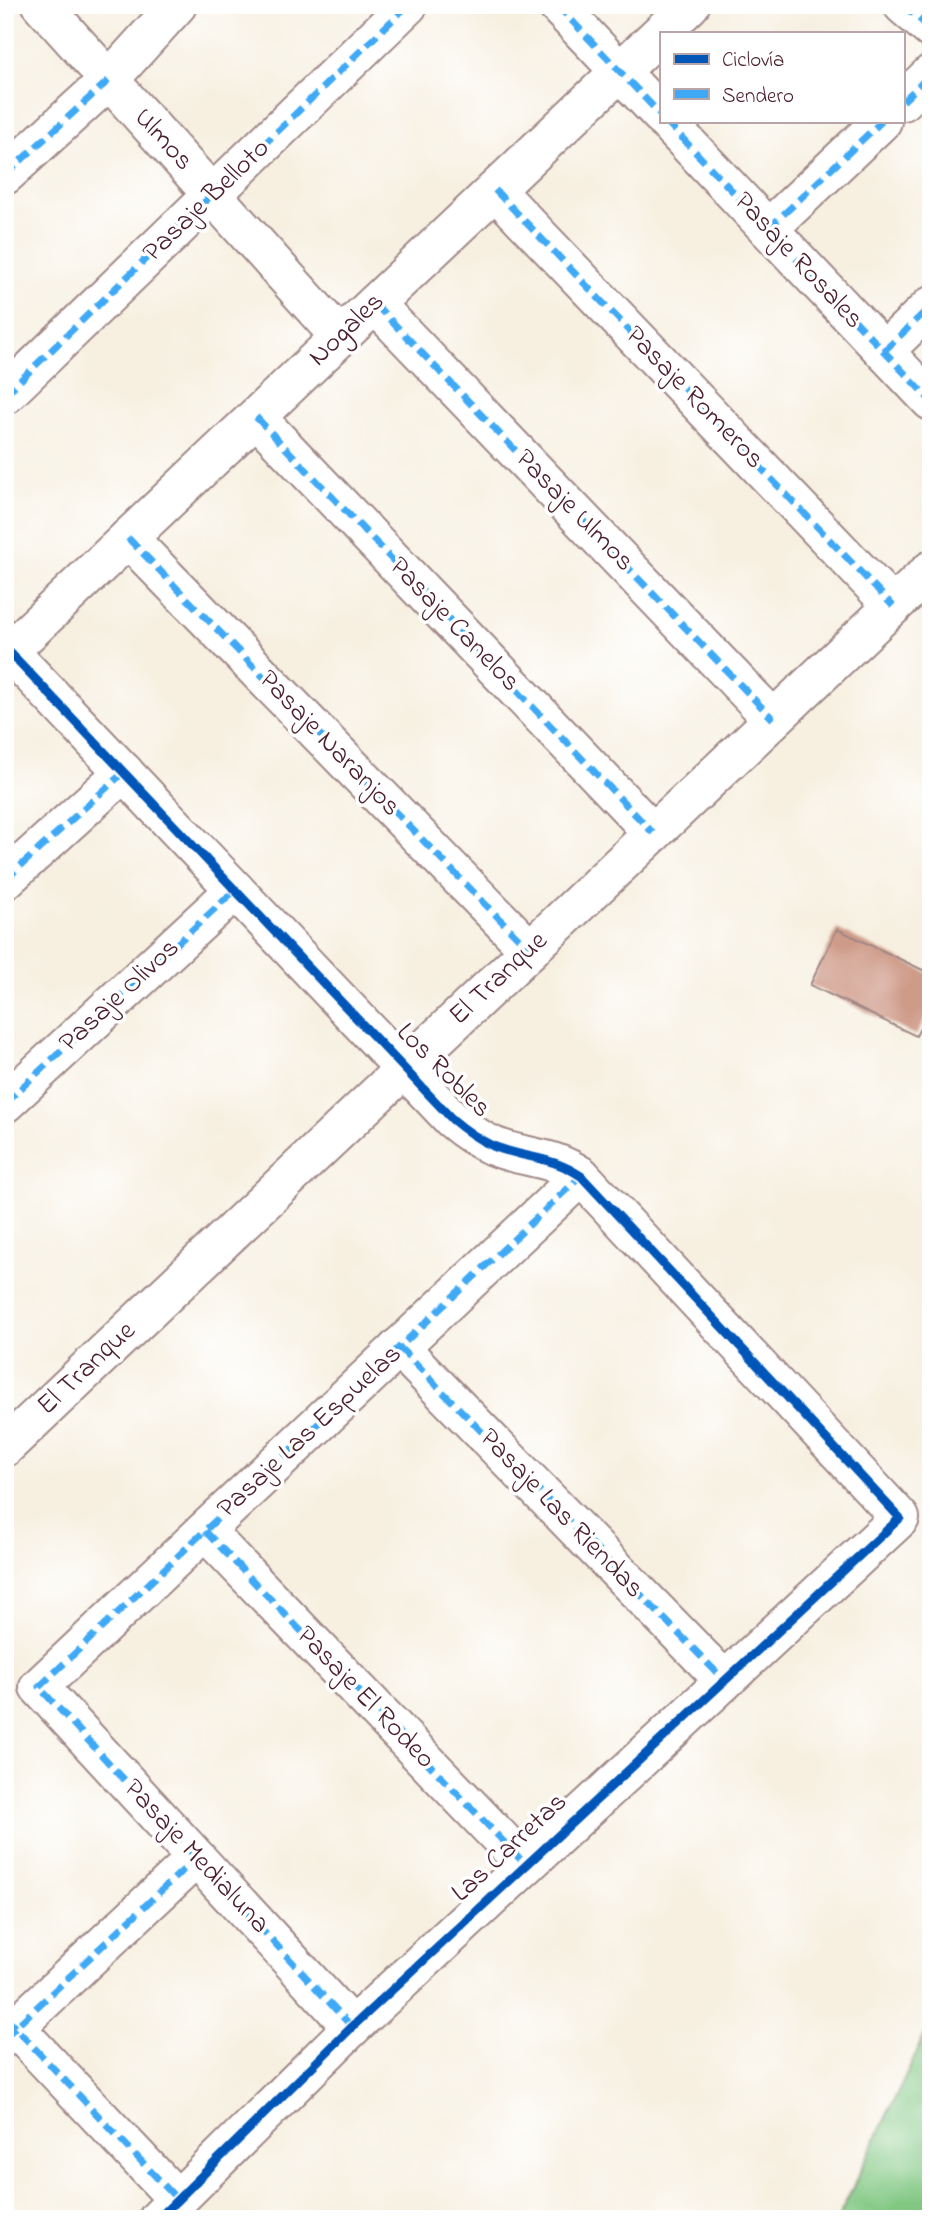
<svg xmlns="http://www.w3.org/2000/svg" width="936" height="2224" font-family="'Indie Flower',sans-serif">
  <style>
    .green { fill: #81c782; stroke: #667356; stroke-width: 2 }
    .building { fill: #cf9b89 }
    .lines { fill: none; stroke-linecap: round; stroke-linejoin: round }
    .minor-casing { stroke: #a08886; stroke-width: 42 }
    .minor { stroke: #fff; stroke-width: 38 }
    .quiet { stroke: #3fa9f5; stroke-width: 7; stroke-dasharray: 14 7; stroke-linecap: butt }
    .cycleway-casing { stroke: #fff; stroke-width: 13 }
    .cycleway { stroke: #0057b8; stroke-width: 9 }
    .labels { text-anchor: middle; dominant-baseline: central; stroke-width: 7; stroke-linejoin: round; paint-order: stroke }
    .street-label { font-size: 28px; fill: #4a1f2b; stroke: #fff }
  </style>
  <rect width="100%" height="100%" fill="#fff"/>
  <filter id="ink" filterUnits="userSpaceOnUse"><feTurbulence type="fractalNoise" baseFrequency=".0143" numOctaves="2"/><feDisplacementMap in="SourceGraphic" scale="14" xChannelSelector="R" yChannelSelector="G"/><feConvolveMatrix kernelMatrix="1 2 1 2 8 2 1 2 1" color-interpolation-filters="sRGB"/></filter>
  <filter id="wash" filterUnits="userSpaceOnUse"><feTurbulence type="fractalNoise" baseFrequency=".00686" numOctaves="4" result="noise"/><feDisplacementMap in="SourceGraphic" scale="28" xChannelSelector="R" yChannelSelector="G"/><feGaussianBlur stdDeviation="1.57" result="paint"/><feColorMatrix in="noise" values="0 0 0 0 0 0 0 0 0 0 0 0 0 0 0 0 0 1.4 0 .05"/><feComposite in="paint" operator="in"/></filter>
  <g filter="url(#wash)">
    <rect width="100%" height="100%" fill="#f7f0e1"/>
    <path class="green" d="M931,2022V2219H838Z"/>
    <g id="blocks">
      <path class="building" d="M837,929L931,974V1007L916,1036L810,985Z"/>
    </g>
  </g>
  <g filter="url(#ink)">
    <use href="#blocks" fill-opacity="0" stroke="#a08886" stroke-width="2"/>
    <g class="lines">
      <g class="minor-casing">
        <g id="minor">
          <path d="M42,5L340,337"/>
          <path d="M557,5L661,115"/>
          <path d="M903,5L931,29"/>
          <path d="M903,101L931,74"/>
          <path d="M666,121L931,401"/>
          <path d="M5,175L109,80L177,5"/>
          <path d="M495,190L893,606"/>
          <path d="M768,229L882,121"/>
          <path d="M375,304L773,719"/>
          <path d="M884,351L931,306"/>
          <path d="M5,395L408,5"/>
          <path d="M256,417L653,833"/>
          <path d="M128,538L530,950"/>
          <path d="M5,647L452,1119C465,1130 477,1139 493,1146C525,1159 550,1155 581,1176L900,1518L352,2027L158,2219"/>
          <path d="M5,655L690,5"/>
          <path d="M5,880L124,772"/>
          <path d="M5,1103L235,890"/>
          <path d="M399,1347L724,1680"/>
          <path d="M5,1447L931,570"/>
          <path d="M205,1531L526,1865"/>
          <path d="M5,2017L178,2200"/>
          <path d="M352,2027L39,1687L581,1176"/>
          <path d="M5,2037L196,1858"/>
        </g>
      </g>
      <use href="#minor" class="minor"/>
      <g class="quiet">
        <path d="M557,5L661,115"/>
        <path d="M903,5L931,29"/>
        <path d="M903,101L931,74"/>
        <path d="M666,121L931,401"/>
        <path d="M5,175L109,80"/>
        <path d="M495,190L893,606"/>
        <path d="M768,229L882,121"/>
        <path d="M375,304L773,719"/>
        <path d="M884,351L931,306"/>
        <path d="M5,395L408,5"/>
        <path d="M256,417L653,833"/>
        <path d="M128,538L530,950"/>
        <path d="M5,880L124,772"/>
        <path d="M5,1103L235,890"/>
        <path d="M399,1347L724,1680"/>
        <path d="M205,1531L526,1865"/>
        <path d="M5,2017L178,2200"/>
        <path d="M352,2027L39,1687L581,1176"/>
        <path d="M5,2037L196,1858"/>
      </g>
      <g class="cycleway-casing">
        <path id="cycleway" d="M5,647L452,1119C465,1130 477,1139 493,1146C525,1159 550,1155 581,1176L900,1518L352,2027L158,2219"/>
      </g>
      <use href="#cycleway" class="cycleway"/>
    </g>
  </g>
  <g class="labels">
    <g class="street-label">
      <text transform="translate(163 140) rotate(48)">Ulmos</text>
      <text transform="translate(207 201) rotate(-44)">Pasaje Belloto</text>
      <text transform="translate(798 261) rotate(47)">Pasaje Rosales</text>
      <text transform="translate(347 330) rotate(-44)">Nogales</text>
      <text transform="translate(694 398) rotate(46)">Pasaje Romeros</text>
      <text transform="translate(574 511) rotate(46)">Pasaje Ulmos</text>
      <text transform="translate(454 625) rotate(46)">Pasaje Canelos</text>
      <text transform="translate(329 744) rotate(46)">Pasaje Naranjos</text>
      <text transform="translate(499 979) rotate(-43)">El Tranque</text>
      <text transform="translate(120 996) rotate(-43)">Pasaje Olivos</text>
      <text transform="translate(443 1071) rotate(45)">Los Robles</text>
      <text transform="translate(87 1369) rotate(-43)">El Tranque</text>
      <text transform="translate(310 1432) rotate(-43)">Pasaje Las Espuelas</text>
      <text transform="translate(561 1514) rotate(46)">Pasaje Las Riendas</text>
      <text transform="translate(365 1698) rotate(46)">Pasaje El Rodeo</text>
      <text transform="translate(510 1848) rotate(-43)">Las Carretas</text>
      <text transform="translate(196 1857) rotate(47)">Pasaje Medialuna</text>
    </g>
  </g>
  <rect width="936" height="2224" fill="none" stroke="#fff" stroke-width="28"/>
  <rect x="660" y="32" width="245" height="91" fill="#ffffff" stroke="#b7a5aa" stroke-width="2"/>
  <rect x="674" y="54" width="35" height="10" fill="#0057b8" stroke="#b7a5aa" stroke-width="2"/>
  <text x="722" y="66" font-size="21" fill="#4a1f2b">Ciclovía</text>
  <rect x="674" y="89" width="35" height="10" fill="#3fa9f5" stroke="#b7a5aa" stroke-width="2"/>
  <text x="722" y="102" font-size="21" fill="#4a1f2b">Sendero</text>
</svg>
